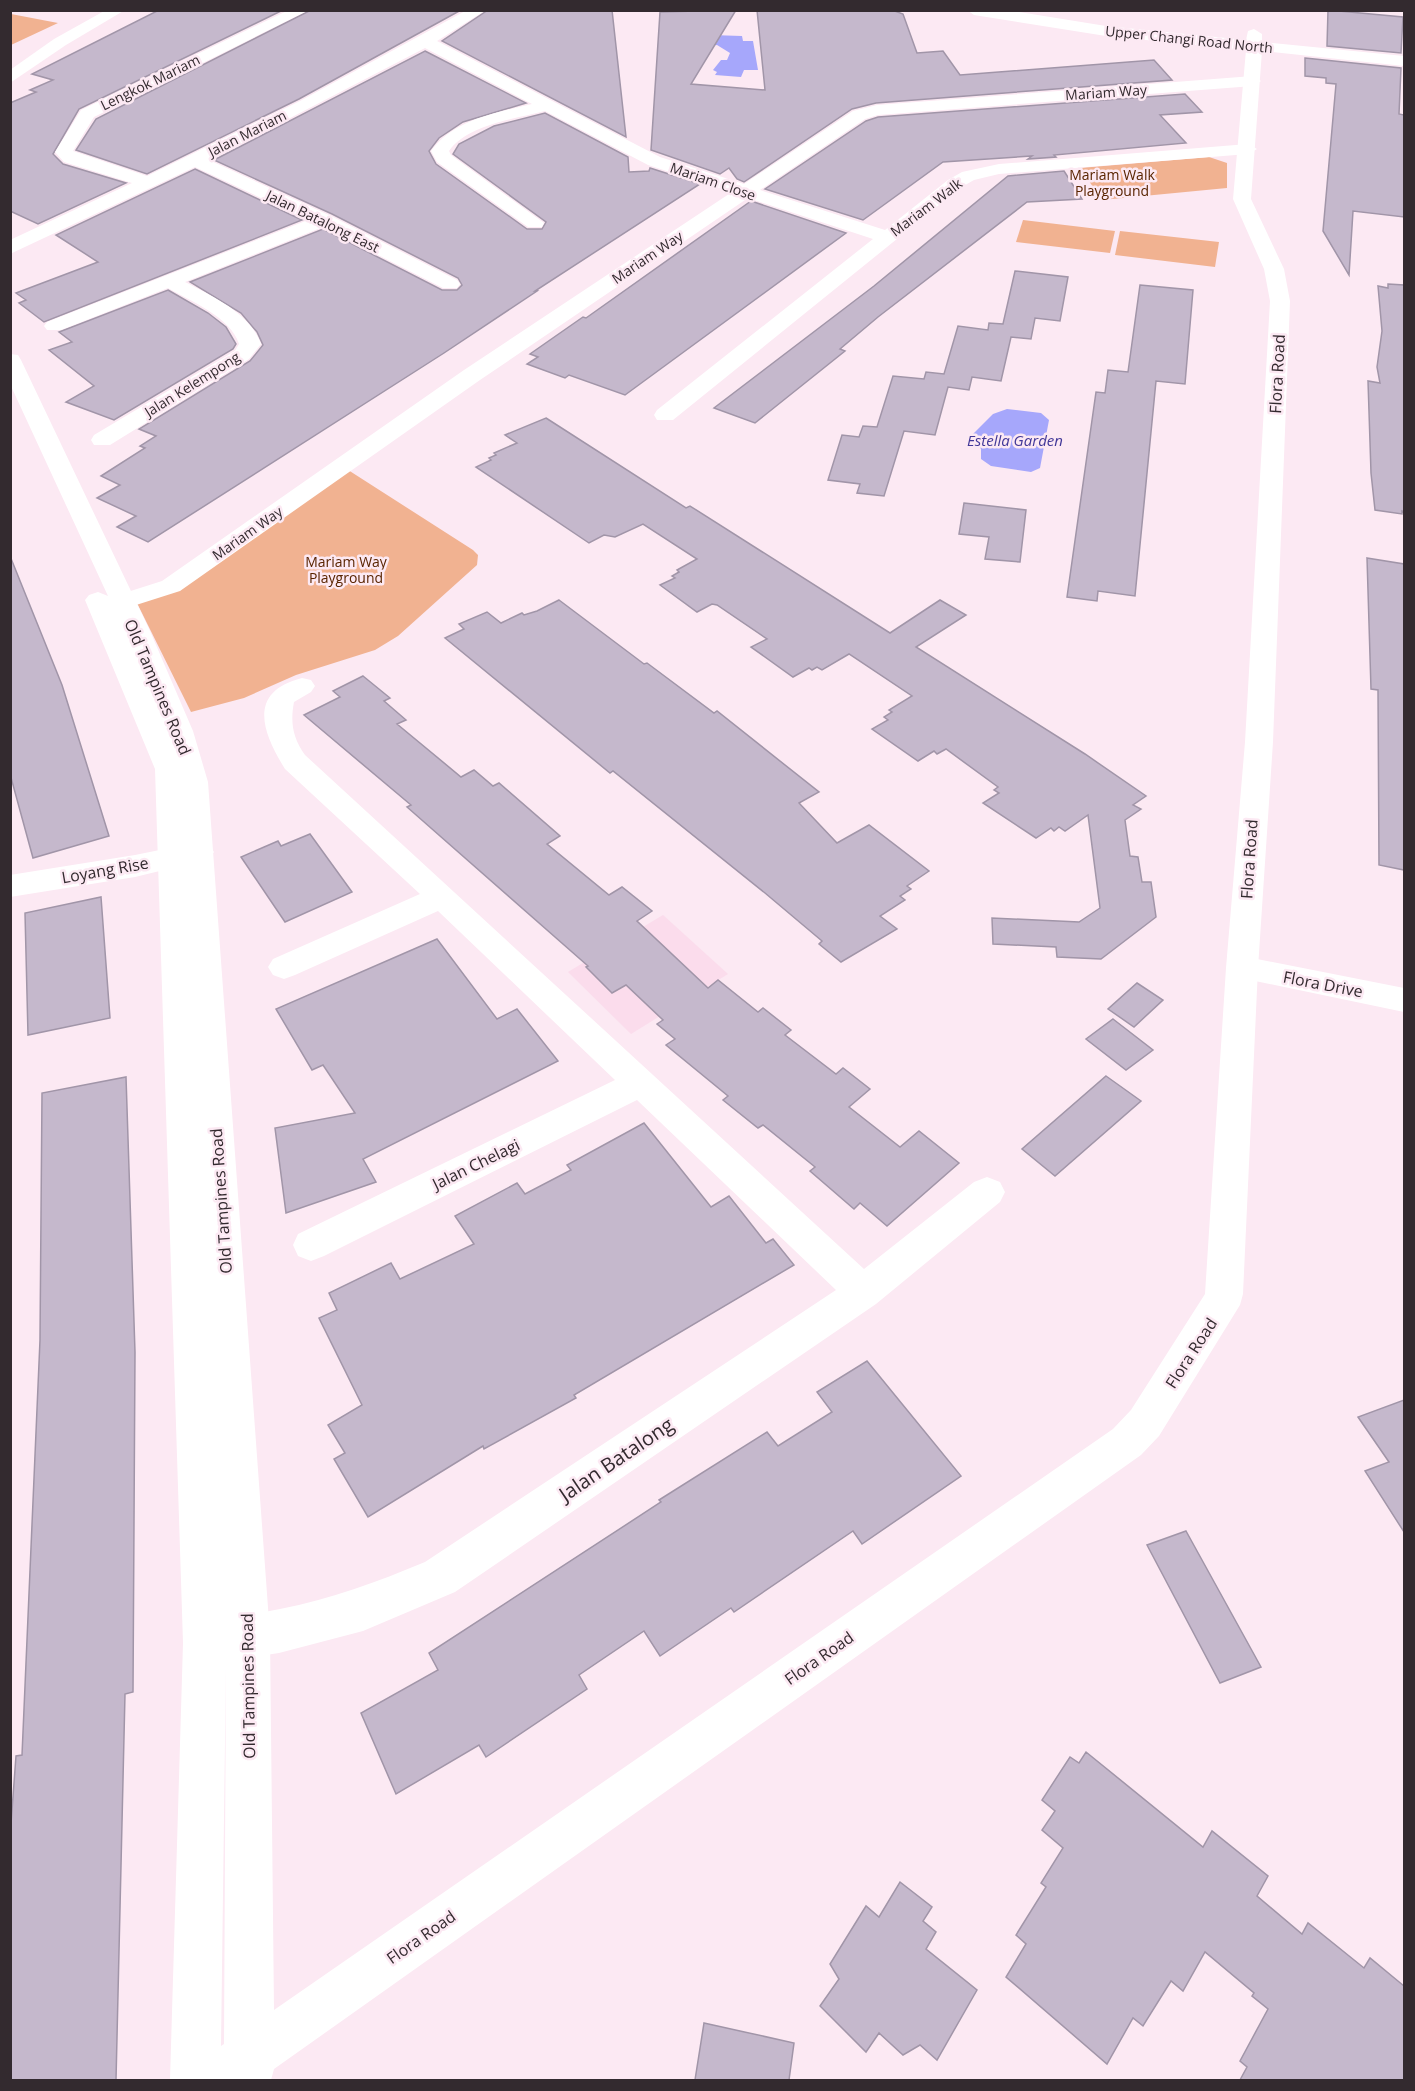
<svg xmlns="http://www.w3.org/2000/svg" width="1415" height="2091" font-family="'Open Sans',sans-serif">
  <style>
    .built { fill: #fbdcec }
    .green { fill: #f1b291 }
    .water { fill: #a6a7fb }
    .building { fill: #c5b8cc; stroke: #a195a8; stroke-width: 1.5 }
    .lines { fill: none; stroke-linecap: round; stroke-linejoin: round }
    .street { fill: #fff; fill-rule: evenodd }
    .secondary { fill: #fff; fill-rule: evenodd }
    .labels { text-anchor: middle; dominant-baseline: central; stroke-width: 5; stroke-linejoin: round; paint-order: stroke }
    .far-street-label { font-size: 14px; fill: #332a2f; stroke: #fce9f3 }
    .far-park-label { font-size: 14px; fill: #592400; stroke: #fce9f3 }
    .far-water-label { font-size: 15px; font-style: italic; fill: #423898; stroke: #fce9f3 }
    .street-label { font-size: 16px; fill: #332a2f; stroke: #fce9f3 }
    .near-street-label { font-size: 20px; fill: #332a2f; stroke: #fce9f3 }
  </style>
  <rect width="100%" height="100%" fill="#fce9f3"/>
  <path class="built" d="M663,915L728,974L631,1034L568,972Z"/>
  <g class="green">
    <path d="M11,14L58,23L11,45Z"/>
    <path d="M1209,157L1227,163V188L1102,200L1080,168Z"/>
    <path d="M1023,220L1115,231L1110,253L1016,242Z"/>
    <path d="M1120,231L1219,242L1215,267L1115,255Z"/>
    <path d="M345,468L473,550L478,555L477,565L398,636L375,650L296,675L244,698L191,712L136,601Z"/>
  </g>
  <g class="water">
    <path d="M711,35L742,36L743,41H753L758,70H744L741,77L715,75L717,72L713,70L721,60H727L730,53L717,45L708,46Z"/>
    <path d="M1007,409L1041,413L1049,420L1040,468L1031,472L991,466L981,459V449L972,435L993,414Z"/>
  </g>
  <g class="building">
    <path d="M159,10H283L79,109L53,154L63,164L126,183L38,224L10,211V103L36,92L30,90L53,80L32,74Z"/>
    <path d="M311,10H461L299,99L147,174L76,150L96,119Z"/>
    <path d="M488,10H612L626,137L442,41Z"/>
    <path d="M736,10L691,84L765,90L757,10H892L903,14L917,53L943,51L960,75L1154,60L1172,80L876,103L852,109L744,182L737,179L729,168L720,174L651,150L660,12Z"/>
    <path d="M1328,10L1403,17L1401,53L1327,46Z"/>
    <path d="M425,51L526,103L463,122L439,138L429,151L436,164L527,229H542L546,222L453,154L459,144L494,126L545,113L628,157L629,172L649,171L650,168L700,184L535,291H537L444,353L148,542L117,527L136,516L97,498L120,485L101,476L145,448L140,446L156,436L139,429L250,361L263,345L257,332L241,313L190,282L323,229L442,290H457L462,285L458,278L332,214L214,160Z"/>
    <path d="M1305,58L1401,68L1399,114L1404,115V217L1353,211L1349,275L1323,231L1336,84L1326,83V78L1305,76Z"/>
    <path d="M1185,94L1202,112L1160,115L1186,143L1054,155L1056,157L1028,159L1032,156L943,162L863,220L765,189L866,121L878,117Z"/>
    <path d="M195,169L302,220L44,322L19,303L26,300L16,293L98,262L56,235Z"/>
    <path d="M1064,171L1082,199L1027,202L878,317L840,349L845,351L755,423L714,408L874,286L1008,176Z"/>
    <path d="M751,201L846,233L625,395L569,375L565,378L527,364L538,357L530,354L583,317L586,318Z"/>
    <path d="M1015,271L1068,277L1060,321L1035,318L1031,339L1011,337L1001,381L972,377L969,390L948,387L935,435L904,431L884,496L857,493L860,484L828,480L842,435L859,437L863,426L877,427L893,376L924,379L926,372L944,374L958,326L988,330L989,323L1003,324Z"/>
    <path d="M1388,284L1404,285V512L1402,511V514L1375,510L1371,473L1368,381L1380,383L1377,367L1382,331L1378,286L1388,288Z"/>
    <path d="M1140,285L1193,290L1185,384L1156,381L1135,596L1098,591L1097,601L1067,597L1096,392L1105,393L1108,370L1128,372Z"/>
    <path d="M168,290L208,313L226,327L236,344L233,349L114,420L66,402L94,386L49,350L72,342L59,332Z"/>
    <path d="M546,418L686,508L690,506L890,633L940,600L966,615L916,647L1085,754L1146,796L1133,805L1141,809L1125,820L1130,856L1138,857L1142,882H1151L1156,917L1101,959L1057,957L1056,947L993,944L992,918L1079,922L1100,908L1088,815L1065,831L1059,827L1054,831L1051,828L1036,838L983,803L999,793L994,790L998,787L946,749L937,754L934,751L918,761L872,729L888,720L884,717L892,712L889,710L912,696L849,654L822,670L817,667L812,670L809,668L793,677L751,647L767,639L717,605L712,604L697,612L660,585L675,578L672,576L679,572L677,570L697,559L643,524L615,537L604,535L589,543L476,467L491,460L489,458L496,455L494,453L517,443L505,435Z"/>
    <path d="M964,503L1026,510L1020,562L985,559L989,537L959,534Z"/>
    <path d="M10,556L62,685L109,836L33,858L10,774Z"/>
    <path d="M1367,558L1404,564V870L1379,865L1378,690L1371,689Z"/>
    <path d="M559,600L644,664L647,663L714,713L717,711L819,792L799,803L837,843L869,825L929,871L907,886L911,889L900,896L905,900L880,916L897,929L841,962L819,944L822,941L765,893L613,771L610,773L445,638L464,629L459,624L487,612L501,623L522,613L524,615L537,611Z"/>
    <path d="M363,676L390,698L384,701L406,720L397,724L461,777L474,770L493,786L499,783L560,836L547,844L609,895L622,887L652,911L637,921L708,988L718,980L758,1012L763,1008L791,1030L785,1035L836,1074L843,1068L870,1089L849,1107L900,1147L919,1131L959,1163L887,1226L860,1203L854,1209L810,1171L815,1167L763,1125L758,1128L723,1100L728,1096L666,1045L675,1039L657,1024L663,1020L626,985L612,993L586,967L588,966L407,807L411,805L304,715L340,697L333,691Z"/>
    <path d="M310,834L352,892L285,922L241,857L278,841L281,846Z"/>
    <path d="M101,897L110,1018L28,1035L25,913Z"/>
    <path d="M437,939L497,1019L517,1009L558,1061L363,1159L376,1182L286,1213L275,1128L355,1113L323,1065L312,1070L276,1009Z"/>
    <path d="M1137,983L1163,1000L1134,1027L1108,1009Z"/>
    <path d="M1113,1019L1153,1050L1126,1070L1086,1039Z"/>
    <path d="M1106,1076L1141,1101L1055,1176L1022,1149Z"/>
    <path d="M126,1077L135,1352L133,1692L125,1694L116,2080H10V1837L16,1756L22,1755L40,1340L42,1093Z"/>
    <path d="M644,1123L711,1207L729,1196L766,1243L773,1239L794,1265L574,1395L576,1398L484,1449L483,1446L368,1517L334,1459L345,1453L328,1425L362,1405L319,1318L337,1310L329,1293L391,1263L400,1279L474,1244L455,1216L517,1183L525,1194L571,1170L567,1165Z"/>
    <path d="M867,1361L961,1476L862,1544L853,1531L734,1612L731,1608L660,1656L644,1631L579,1675L587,1689L486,1757L479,1745L396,1794L361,1713L438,1670L429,1653L661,1502L659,1500L767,1432L778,1446L832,1412L817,1392Z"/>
    <path d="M1404,1400V1532L1365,1471L1389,1462L1358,1417Z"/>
    <path d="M1186,1531L1261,1667L1220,1683L1147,1545Z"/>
    <path d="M1086,1752L1203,1847L1212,1831L1268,1876L1257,1896L1302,1934L1308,1923L1364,1968L1370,1958L1404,1986V2080H1240L1247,2067L1240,2061L1268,2009L1252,1996L1254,1993L1205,1952L1183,1991L1171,1981L1143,2026L1133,2018L1107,2064L1006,1977L1026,1944L1016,1935L1046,1887L1041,1883L1063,1848L1042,1830L1055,1811L1042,1800L1070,1757L1079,1763Z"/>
    <path d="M900,1882L932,1907L923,1921L936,1932L926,1949L977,1990L937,2060L920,2045L903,2055L879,2033L866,2052L820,2006L839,1979L830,1964L866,1906L879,1917Z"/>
    <path d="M704,2023L794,2043L789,2080H695Z"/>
  </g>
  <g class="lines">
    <g class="street">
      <path d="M289,10H309L94,117L73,151L147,176L300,101L467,10H486L437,41L660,157L744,184L853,111L877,105L1253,76L1261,81L1253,86L878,115L865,119L760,190L885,230L948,180L962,172L999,164L1248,144L1257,149L1248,154L999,174L974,180L960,188L673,420H657L654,415L657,410L873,239L748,198L480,380L180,591L111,613L102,616L93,613L89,608L93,603L162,581L464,370L732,192L648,165L545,111C515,119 468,124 449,151L451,155L544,223L542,227H528L437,162L431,151C454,119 496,113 532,104L425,48L209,160L331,216L457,280L460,284L457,288H443L323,227L185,282C212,296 250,313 261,344L249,359L110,445H94L91,440L94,435L235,351L239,344C231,317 190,301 168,288L61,330H47L44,326L47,322L308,220L195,167L10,254V240L132,183L64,162L55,152L81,110Z"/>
      <path d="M302,678L311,680L315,686L311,692L294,702C290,723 293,738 305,755L864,1269L974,1182L987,1177L1000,1182L1005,1192L1000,1202L876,1304L455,1592L363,1631L279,1653L227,1661L212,1654L205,1639L212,1624C234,1615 256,1614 280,1609C331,1599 377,1582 425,1562L836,1290L637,1100L324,1256L311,1261L298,1256L293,1245L298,1234L615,1080L438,911L295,975L284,979L273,975L268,967L273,959L420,894L285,769C262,732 247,692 302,678Z"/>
      <path d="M199,842L209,845L214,852L209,859L135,877L10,897V875L135,855Z"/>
      <path d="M1242,956L1404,988V1012L1231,976L1226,968L1231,960Z"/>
    </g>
    <g class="secondary">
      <path d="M106,10H125L66,45L10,83V70L54,39Z"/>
      <path d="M967,10H1006L1106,26L1246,40L1248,31L1254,29L1262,34V42L1404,56V66L1262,51L1251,199L1284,269L1290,301L1273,742L1258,968L1243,1294L1240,1305L1159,1436L1141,1455L274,2069L271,2080H170L183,1643L155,769L85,600L89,595L98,592L108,596L10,384V354L18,355L21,360L150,631L193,731L208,782L270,1635L274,2010L1113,1429L1131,1410L1205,1294L1226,968L1245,742L1270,301L1264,269L1233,199L1246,50L1106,36L974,15ZM226,1666L224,2044L221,2046Z"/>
    </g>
  </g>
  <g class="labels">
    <g class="far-street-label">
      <text transform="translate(1189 39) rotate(6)">Upper Changi Road North</text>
      <text transform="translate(150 82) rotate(-26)">Lengkok Mariam</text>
      <text transform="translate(1106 92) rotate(-4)">Mariam Way</text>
      <text transform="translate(247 133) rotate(-27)">Jalan Mariam</text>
      <text transform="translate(713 181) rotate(19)">Mariam Close</text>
      <text transform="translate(926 207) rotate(-37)">Mariam Walk</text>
      <text transform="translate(323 221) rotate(26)">Jalan Batalong East</text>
      <text transform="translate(647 257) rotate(-34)">Mariam Way</text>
      <text transform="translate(192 384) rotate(-32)">Jalan Kelempong</text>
      <text transform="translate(247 533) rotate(-35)">Mariam Way</text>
    </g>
    <g class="far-park-label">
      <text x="1112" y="174">Mariam Walk<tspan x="1112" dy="16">Playground</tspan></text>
      <text x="346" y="561">Mariam Way<tspan x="346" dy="16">Playground</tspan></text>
    </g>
    <g class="far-water-label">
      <text x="1015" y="440">Estella Garden</text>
    </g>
    <g class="street-label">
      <text transform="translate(1277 374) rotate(-87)">Flora Road</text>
      <text transform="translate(158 687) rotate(67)">Old Tampines Road</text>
      <text transform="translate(1249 859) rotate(-86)">Flora Road</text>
      <text transform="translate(105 870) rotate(-10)">Loyang Rise</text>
      <text transform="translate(1323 984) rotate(11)">Flora Drive</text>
      <text transform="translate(476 1164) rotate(-26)">Jalan Chelagi</text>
      <text transform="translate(221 1201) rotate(-94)">Old Tampines Road</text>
      <text transform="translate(1191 1353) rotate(-57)">Flora Road</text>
      <text transform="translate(819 1658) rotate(-35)">Flora Road</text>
      <text transform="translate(248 1686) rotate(-91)">Old Tampines Road</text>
      <text transform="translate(421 1937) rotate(-35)">Flora Road</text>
    </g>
    <g class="near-street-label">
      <text transform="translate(616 1459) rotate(-34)">Jalan Batalong</text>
    </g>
  </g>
  <rect width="1415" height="2091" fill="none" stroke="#332a2f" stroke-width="24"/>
</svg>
